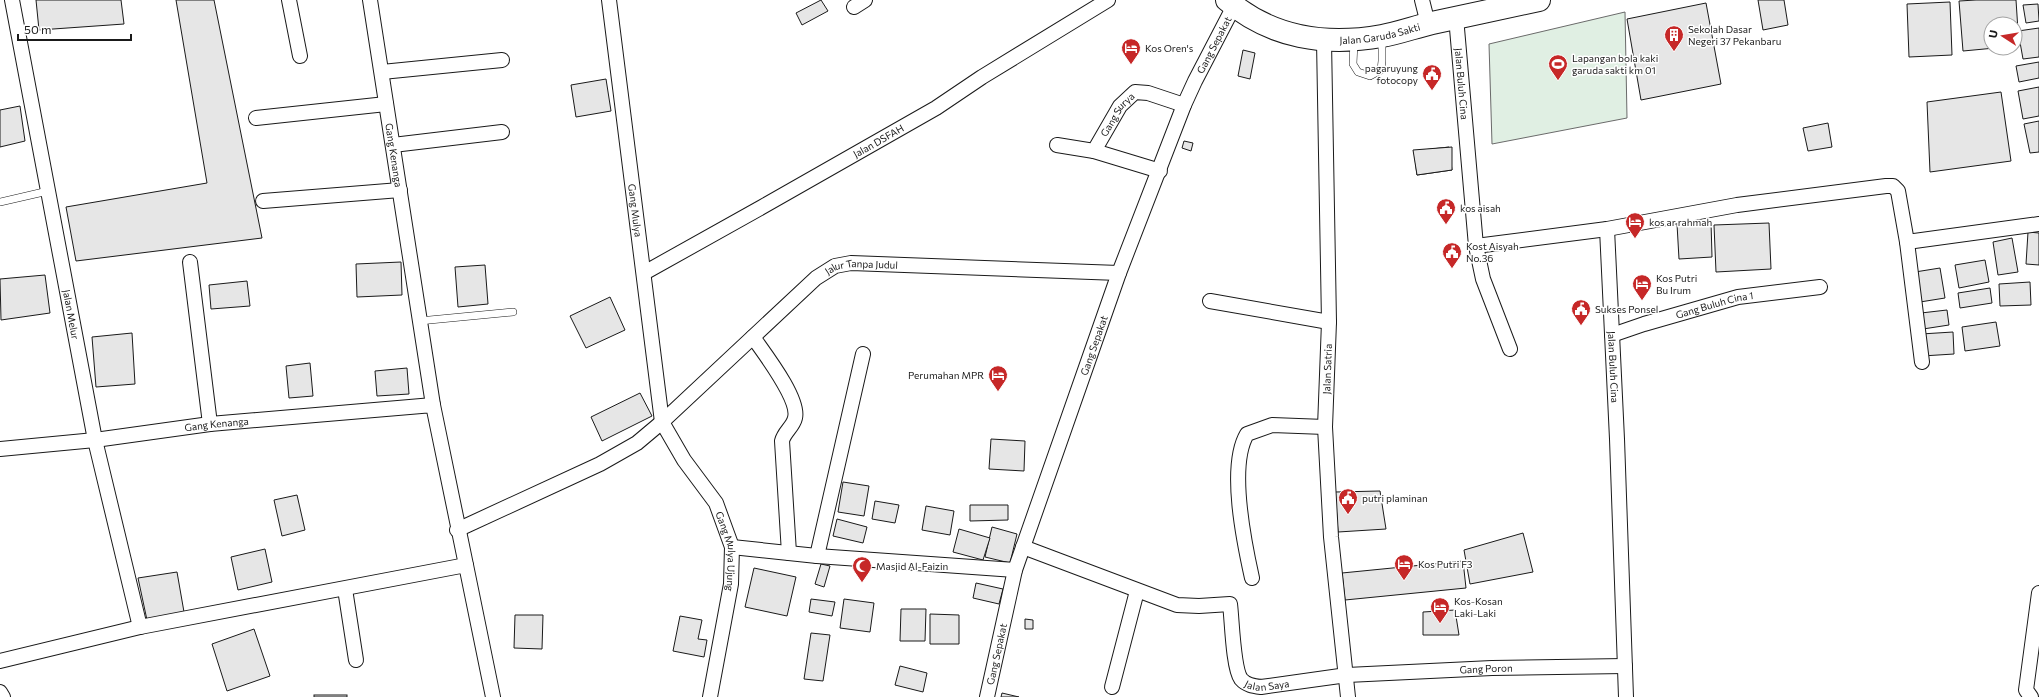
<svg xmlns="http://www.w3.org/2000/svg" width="2039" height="697" font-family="Commissioner,sans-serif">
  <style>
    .park { fill: #e0efe3; stroke: #6a6a6a }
    .building { fill: #e6e6e6; stroke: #1a1a1a }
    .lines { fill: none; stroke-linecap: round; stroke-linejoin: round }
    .lane-casing { stroke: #1a1a1a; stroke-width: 8 }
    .street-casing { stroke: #1a1a1a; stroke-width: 16 }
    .highway-casing { stroke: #1a1a1a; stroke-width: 24 }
    .lane { stroke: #fff; stroke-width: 7 }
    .street { stroke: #fff; stroke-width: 14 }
    .highway { stroke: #fff; stroke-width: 22 }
    .labels { text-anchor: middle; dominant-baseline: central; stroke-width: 3; stroke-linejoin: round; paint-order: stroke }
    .poi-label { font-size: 10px; fill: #1a1a1a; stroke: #fff; text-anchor: start }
    .street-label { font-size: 10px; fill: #1a1a1a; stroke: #fff }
  </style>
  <rect width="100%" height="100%" fill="#fff"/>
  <path class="park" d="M1625,12L1627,118L1492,144L1489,44Z"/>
  <g class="building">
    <path d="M36,0H121L124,24L39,30Z"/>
    <path d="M176,0H214L262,238L76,261L66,207L207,183Z"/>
    <path d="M821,0L828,11L802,25L796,13Z"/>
    <path d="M1758,0H1784L1788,25L1763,30Z"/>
    <path d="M1976,0H2016L2019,46H2015V24H1991V48H1995L1963,51L1959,1Z"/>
    <path d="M1950,2L1952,55L1909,57L1907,4Z"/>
    <path d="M1706,3L1721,84L1641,100L1627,19Z"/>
    <path d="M2038,4L2039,21L2026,23L2023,5Z"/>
    <path d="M2039,28V57L2023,59L2018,31Z"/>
    <path d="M1243,50L1255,53L1250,79L1238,76Z"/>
    <path d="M2039,62V78L2019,82L2016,66Z"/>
    <path d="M606,79L611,111L576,117L571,85Z"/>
    <path d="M2039,87V116L2023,119L2018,91Z"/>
    <path d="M2001,92L2011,161L1930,172L1927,102Z"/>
    <path d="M20,106L25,141L0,147V110Z"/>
    <path d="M2039,121V152L2030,153L2024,124Z"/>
    <path d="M1828,123L1832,147L1808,151L1803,128Z"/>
    <path d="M1184,141L1193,143L1191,151L1182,148Z"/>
    <path d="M1449,147L1452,170L1417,175L1414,151Z"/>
    <path d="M1452,147V170L1417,175L1413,150Z"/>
    <path d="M1711,222L1712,257L1679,259L1677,224Z"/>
    <path d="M1769,223L1771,269L1716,272L1714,225Z"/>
    <path d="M2028,232L2039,233V265L2026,264Z"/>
    <path d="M2012,238L2018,272L1998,275L1993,242Z"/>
    <path d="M1985,260L1989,282L1959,288L1955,265Z"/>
    <path d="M401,262L402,295L357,297L356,264Z"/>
    <path d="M485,265L488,304L458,307L455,267Z"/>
    <path d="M1940,268L1945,298L1920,302L1915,272Z"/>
    <path d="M45,275L50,313L1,320L0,279Z"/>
    <path d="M247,281L250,306L211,309L209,285Z"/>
    <path d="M2030,282L2031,305L2000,306L1999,284Z"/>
    <path d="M1990,288L1992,303L1960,308L1958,293Z"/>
    <path d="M610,297L625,330L586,348L570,316Z"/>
    <path d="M1947,310L1949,325L1923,329L1921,313Z"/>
    <path d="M1996,322L2000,346L1965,351L1962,327Z"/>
    <path d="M1953,332L1954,354L1922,356L1921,334Z"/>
    <path d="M132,333L135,384L96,387L92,337Z"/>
    <path d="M310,363L313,396L289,398L286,366Z"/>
    <path d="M407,368L409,394L377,396L375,371Z"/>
    <path d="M640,393L652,416L602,441L591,417Z"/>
    <path d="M991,439L1025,441L1024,471L989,469Z"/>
    <path d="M843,482L869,486L864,516L838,512Z"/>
    <path d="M1380,491L1386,529L1338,532L1335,492Z"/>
    <path d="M297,495L305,530L282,536L274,500Z"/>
    <path d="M875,501L899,505L895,523L872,519Z"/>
    <path d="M970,505H1008V520L970,521Z"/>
    <path d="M926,506L954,511L950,535L922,530Z"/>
    <path d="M837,519L867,527L863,543L833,536Z"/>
    <path d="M992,527L1017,534L1010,563L985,557Z"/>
    <path d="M959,529L990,538L983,560L953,552Z"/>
    <path d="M1523,533L1533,572L1470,584L1464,550Z"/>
    <path d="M265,549L272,582L238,590L231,557Z"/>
    <path d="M1463,561L1466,588L1345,600L1342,573Z"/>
    <path d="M821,564L830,566L824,587L815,584Z"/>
    <path d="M754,568L796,577L787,616L745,607Z"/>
    <path d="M177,572L184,612L147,620L138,578Z"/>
    <path d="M976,583L1003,589L999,604L973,598Z"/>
    <path d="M811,599L835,602L832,616L809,612Z"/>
    <path d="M844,599L874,603L870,632L840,628Z"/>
    <path d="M901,609H926L925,641H900Z"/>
    <path d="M1455,610L1459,635H1423V612Z"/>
    <path d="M930,614L959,615V644H930Z"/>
    <path d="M515,615H543L542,649L514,648Z"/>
    <path d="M680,616L702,620L698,639L707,640L704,657L673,651Z"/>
    <path d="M1025,619L1033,620V629H1025Z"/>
    <path d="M254,629L270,676L227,691L212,644Z"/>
    <path d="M811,633L830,635L823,681L804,679Z"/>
    <path d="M900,666L927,673L923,692L895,685Z"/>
    <path d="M1002,693L1019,697H1001Z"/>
    <rect x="314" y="695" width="33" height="2"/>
  </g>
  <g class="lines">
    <g class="lane-casing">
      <g id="lane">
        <path d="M1354,41L1353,64L1358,72L1370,76L1381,70L1382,61V38"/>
        <path d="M0,202L48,191"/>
        <path d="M419,321L513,312"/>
      </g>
    </g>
    <g class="street-casing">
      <g id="street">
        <path id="s1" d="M12,0L95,440L140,627"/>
        <path d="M289,0L300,56"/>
        <path id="s2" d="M370,0L433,405"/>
        <path id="s3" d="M609,0L662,422L684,460L716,503L732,547L731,584L710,697"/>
        <path d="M1422,0L1428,24"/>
        <path d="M854,7L865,0"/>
        <path id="s4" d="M1456,17L1476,246L1483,279L1510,349"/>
        <path d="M1324,41L1329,322L1325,427L1331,537L1348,697"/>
        <path d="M382,72L502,60"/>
        <path d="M256,118L386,104"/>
        <path d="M393,145L502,132"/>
        <path id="s5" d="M1057,145L1094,151L1120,106L1135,92L1148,93L1184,105"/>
        <path d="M1094,151L1160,171"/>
        <path d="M263,201L400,190"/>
        <path id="s6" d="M1607,229L1617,439L1626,697"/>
        <path d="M1907,242L1922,362"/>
        <path d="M1476,246L1607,229L1737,205L1886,186H1893L1898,191L1907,242L2039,224"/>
        <path d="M190,262L210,424"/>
        <path id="s7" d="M644,273L762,207L936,108L982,77L1108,0"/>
        <path d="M1210,301L1329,322"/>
        <path id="s8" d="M1612,335L1644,324L1738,297L1820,287"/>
        <path d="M753,337C764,353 800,399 795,418C793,427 784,432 782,441L789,553"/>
        <path id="s9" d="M0,449L95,440L210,424L433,405L466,565"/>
        <path id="s10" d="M457,530L600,464L637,443L662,422L816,278L835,266L851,263L1119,273"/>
        <path d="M732,547L817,556L1015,570"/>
        <path id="s11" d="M1023,547L1177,605L1199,606L1230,604C1232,619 1233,668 1241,679C1246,685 1253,686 1261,687L1347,675L1492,668L1625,666"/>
        <path d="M817,556L863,354"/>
        <path d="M1252,578C1244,542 1228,466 1247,434L1272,425L1325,427"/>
        <path d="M345,589L356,660"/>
        <path d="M0,661L140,627L466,565L493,697"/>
        <path d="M1112,687L1137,591"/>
        <path d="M0,692L3,697"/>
        <path id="s12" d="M987,697L1015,570L1119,273L1184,105L1195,81L1234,6"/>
        <path d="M2031,697L2026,690L2039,593"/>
      </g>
    </g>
    <g class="highway-casing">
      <g id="highway">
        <path id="s13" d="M1227,0C1271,38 1326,46 1382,36C1399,33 1415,27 1432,23C1468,15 1503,8 1539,0"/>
      </g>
    </g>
    <use href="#lane" class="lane"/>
    <use href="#street" class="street"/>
    <use href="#highway" class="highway"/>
  </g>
  <defs>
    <g id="building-pin" transform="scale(1)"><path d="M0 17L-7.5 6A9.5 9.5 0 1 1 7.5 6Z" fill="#c62828" stroke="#fff"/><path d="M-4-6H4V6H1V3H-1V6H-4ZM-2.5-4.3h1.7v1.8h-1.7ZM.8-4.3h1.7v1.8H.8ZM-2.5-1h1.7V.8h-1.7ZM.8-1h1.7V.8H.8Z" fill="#fff"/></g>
    <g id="hotel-pin" transform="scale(1)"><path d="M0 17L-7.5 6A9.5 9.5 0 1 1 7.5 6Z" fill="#c62828" stroke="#fff"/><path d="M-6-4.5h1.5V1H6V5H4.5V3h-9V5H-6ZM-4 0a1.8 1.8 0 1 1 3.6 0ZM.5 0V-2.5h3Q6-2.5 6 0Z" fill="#fff"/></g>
    <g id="stadium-pin" transform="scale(1)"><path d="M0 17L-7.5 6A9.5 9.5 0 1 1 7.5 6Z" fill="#c62828" stroke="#fff"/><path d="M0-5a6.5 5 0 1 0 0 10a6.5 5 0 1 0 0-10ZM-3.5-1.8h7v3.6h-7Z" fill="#fff"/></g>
    <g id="civic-pin" transform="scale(1)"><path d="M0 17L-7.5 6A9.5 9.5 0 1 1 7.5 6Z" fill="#c62828" stroke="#fff"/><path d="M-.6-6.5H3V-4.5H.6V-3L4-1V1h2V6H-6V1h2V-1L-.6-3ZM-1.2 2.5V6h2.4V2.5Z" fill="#fff"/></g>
    <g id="mosque-pin" transform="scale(1)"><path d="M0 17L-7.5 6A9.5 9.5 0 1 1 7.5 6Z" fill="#c62828" stroke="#fff"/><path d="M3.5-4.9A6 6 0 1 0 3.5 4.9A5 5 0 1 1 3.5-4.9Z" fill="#fff"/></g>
  </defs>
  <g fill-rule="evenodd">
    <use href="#building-pin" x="1674" y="35"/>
    <use href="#hotel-pin" x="1131" y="48"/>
    <use href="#stadium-pin" x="1558" y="64"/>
    <use href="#civic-pin" x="1432" y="74"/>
    <use href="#civic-pin" x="1446" y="208"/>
    <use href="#hotel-pin" x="1635" y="222"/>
    <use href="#civic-pin" x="1452" y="252"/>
    <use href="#hotel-pin" x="1642" y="284"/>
    <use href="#civic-pin" x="1581" y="309"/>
    <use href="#hotel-pin" x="998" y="375"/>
    <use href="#civic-pin" x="1348" y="498"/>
    <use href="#hotel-pin" x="1404" y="564"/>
    <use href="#mosque-pin" x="862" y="566"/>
    <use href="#hotel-pin" x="1440" y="607"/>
  </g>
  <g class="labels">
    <g class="poi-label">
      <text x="1688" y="29">Sekolah Dasar<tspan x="1688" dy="12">Negeri 37 Pekanbaru</tspan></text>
      <text x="1145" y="48">Kos Oren's</text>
      <text x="1572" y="58">Lapangan bola kaki<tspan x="1572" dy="12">garuda sakti km 01</tspan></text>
      <text x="1418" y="68" text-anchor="end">pagaruyung<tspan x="1418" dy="12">fotocopy</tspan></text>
      <text x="1460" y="208">kos aisah</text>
      <text x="1649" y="222">kos ar rahmah</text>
      <text x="1466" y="246">Kost Aisyah<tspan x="1466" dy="12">No.36</tspan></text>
      <text x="1656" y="278">Kos Putri<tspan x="1656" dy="12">Bu Irum</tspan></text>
      <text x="1595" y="309">Sukses Ponsel</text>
      <text x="984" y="375" text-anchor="end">Perumahan MPR</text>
      <text x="1362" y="498">putri plaminan</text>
      <text x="1418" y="564">Kos Putri F3</text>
      <text x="876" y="566">Masjid Al-Faizin</text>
      <text x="1454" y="601">Kos-Kosan<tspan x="1454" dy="12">Laki-Laki</tspan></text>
    </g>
    <g class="street-label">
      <text stroke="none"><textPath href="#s13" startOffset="163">Jalan Garuda Sakti</textPath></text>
      <text stroke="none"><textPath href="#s12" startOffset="692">Gang Sepakat</textPath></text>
      <text stroke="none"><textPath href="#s4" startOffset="67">Jalan Buluh Cina</textPath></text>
      <text stroke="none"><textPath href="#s5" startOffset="81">Gang Surya</textPath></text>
      <text stroke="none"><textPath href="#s7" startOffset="269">Jalan DSFAH</textPath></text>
      <text stroke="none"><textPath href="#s2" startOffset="157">Gang Kenanga</textPath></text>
      <text stroke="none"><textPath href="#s3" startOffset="212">Gang Mulya</textPath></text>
      <text stroke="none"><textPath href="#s10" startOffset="492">Jalur Tanpa Judul</textPath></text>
      <text stroke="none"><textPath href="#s8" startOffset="107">Gang Buluh Cina 1</textPath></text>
      <text stroke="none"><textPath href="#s1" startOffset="320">Jalan Melur</textPath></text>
      <text stroke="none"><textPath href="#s12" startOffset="368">Gang Sepakat</textPath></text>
      <text stroke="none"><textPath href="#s6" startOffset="138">Jalan Buluh Cina</textPath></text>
      <text transform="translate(1327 369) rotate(-88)">Jalan Satria</text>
      <text stroke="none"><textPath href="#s9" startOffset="218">Gang Kenanga</textPath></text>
      <text stroke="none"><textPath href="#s3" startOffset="573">Gang Mulya Ujung</textPath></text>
      <text stroke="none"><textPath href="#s12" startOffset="44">Gang Sepakat</textPath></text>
      <text stroke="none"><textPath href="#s11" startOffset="542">Gang Poron</textPath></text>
      <text stroke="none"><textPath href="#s11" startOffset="322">Jalan Saya</textPath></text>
    </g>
  </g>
  <g transform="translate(2003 36) rotate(282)"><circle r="19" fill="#ffffff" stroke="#a3a3a3"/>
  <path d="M0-3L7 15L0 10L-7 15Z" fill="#c62828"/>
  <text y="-6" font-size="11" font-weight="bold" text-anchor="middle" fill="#1a1a1a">U</text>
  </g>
  <path d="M18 34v6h113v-6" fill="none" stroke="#1a1a1a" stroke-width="2"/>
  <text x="24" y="34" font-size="12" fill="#1a1a1a" stroke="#ffffff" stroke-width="3" paint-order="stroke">50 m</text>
</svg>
